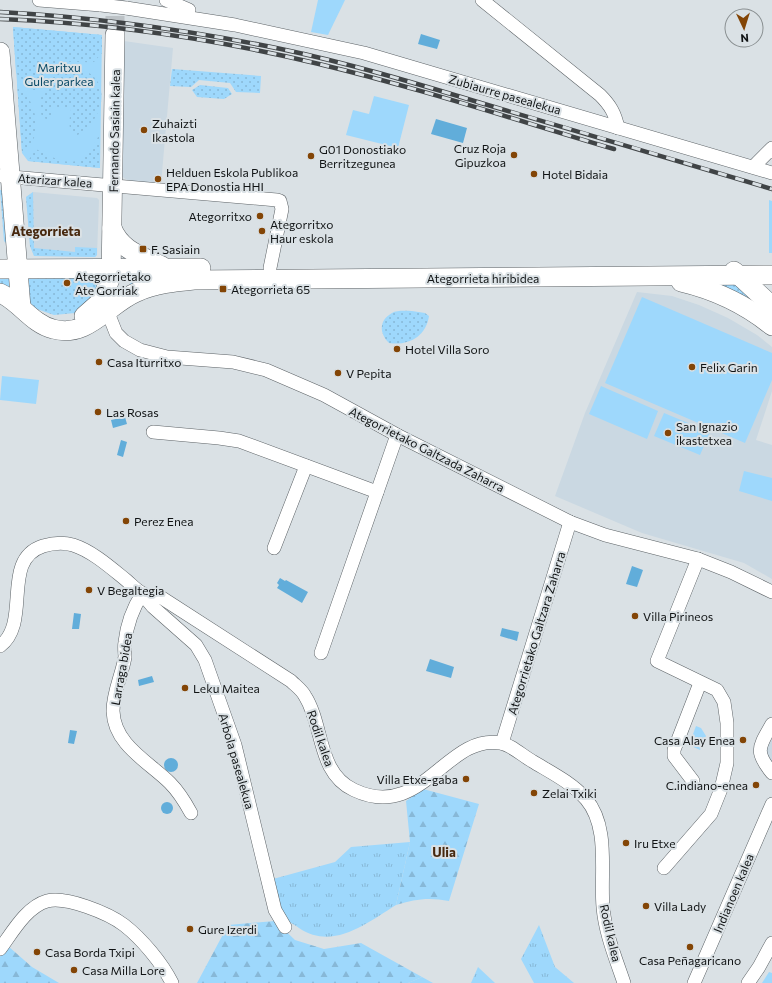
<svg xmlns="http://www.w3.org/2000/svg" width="772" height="983" font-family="Commissioner,sans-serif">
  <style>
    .built { fill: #cad8e2 }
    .grass { fill: url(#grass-tufts) }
    .forest { fill: url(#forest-firs) }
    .park { fill: #9ed8fc }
    .garden { fill: url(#garden-dots) }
    .water { fill: #61adda }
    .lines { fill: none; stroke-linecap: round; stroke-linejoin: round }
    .secondary-tunnel { stroke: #bcc2c6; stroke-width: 19; stroke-dasharray: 19 10; stroke-linecap: butt }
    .minor-casing { stroke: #5c6266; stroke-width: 14 }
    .secondary-casing { stroke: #5c6266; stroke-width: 20 }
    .minor { stroke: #fff; stroke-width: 13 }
    .secondary { stroke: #fff; stroke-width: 19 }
    .rail-casing { stroke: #404446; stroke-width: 4.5 }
    .rail { stroke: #dae1e5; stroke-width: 3; stroke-dasharray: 9; stroke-linecap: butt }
    .minor-bridge-casing { stroke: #5c6266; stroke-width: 14; stroke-linecap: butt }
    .minor-bridge { stroke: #fff; stroke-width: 13 }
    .poi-dot { fill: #834506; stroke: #dae1e5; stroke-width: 1.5 }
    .labels { text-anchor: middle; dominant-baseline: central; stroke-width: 4; stroke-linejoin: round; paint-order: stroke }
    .park-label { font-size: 12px; fill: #064765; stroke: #dae1e5 }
    .street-label { font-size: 12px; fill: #101314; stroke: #dae1e5 }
    .poi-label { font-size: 12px; fill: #101314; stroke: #dae1e5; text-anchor: start }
    .neighbourhood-label { font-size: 13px; font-weight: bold; fill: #47280e; stroke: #dae1e5 }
  </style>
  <defs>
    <pattern id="grass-tufts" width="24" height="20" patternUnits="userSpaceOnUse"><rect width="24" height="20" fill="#9ed8fc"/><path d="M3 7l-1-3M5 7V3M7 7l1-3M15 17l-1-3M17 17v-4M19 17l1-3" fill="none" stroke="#87b8d7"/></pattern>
    <pattern id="forest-firs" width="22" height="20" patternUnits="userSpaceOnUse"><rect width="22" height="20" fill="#9ed8fc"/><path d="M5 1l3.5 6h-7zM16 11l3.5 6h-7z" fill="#87b8d7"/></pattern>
    <pattern id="garden-dots" width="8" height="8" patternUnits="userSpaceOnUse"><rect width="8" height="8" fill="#9ed8fc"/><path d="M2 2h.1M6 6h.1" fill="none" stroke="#87b8d7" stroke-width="1.8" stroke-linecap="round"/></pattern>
  </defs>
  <rect width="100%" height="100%" fill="#dae1e5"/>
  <g class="built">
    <path d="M124,41L173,48L161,184L130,182L120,175Z"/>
    <path d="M33,192L97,198L99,200L97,255L95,257L34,256L30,246L26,197Z"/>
    <path d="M637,292L672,296L699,305L728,318L757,335L772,347V391L756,440L772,445V579L744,563L642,533L555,496L585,413Z"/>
    <path d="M772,739V763L767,758L766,749Z"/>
  </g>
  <g class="grass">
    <path d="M129,275H187L133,288L128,280Z"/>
    <path d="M410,842L396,905C367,923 333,951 299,928C295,925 287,921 284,917C279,906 276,891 273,879L335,862L351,847Z"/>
    <path d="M539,925L555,967L574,983H534L521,959Z"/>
    <path d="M478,967L495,983H471Z"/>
    <path d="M769,972L772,973V983H762Z"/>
    <path d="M422,977L433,983H408Z"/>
  </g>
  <g class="forest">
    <path d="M423,789L479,804L449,901C429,897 415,899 396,905L410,842L406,801Z"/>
    <path d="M275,921L295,940L324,949L361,943L422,977L408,983H197L228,925Z"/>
    <path d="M0,939L32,967L59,983H0Z"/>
  </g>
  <g class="park">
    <path d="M318,0H345L328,35L311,32Z"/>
    <path d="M13,27L102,35L100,168L28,161L22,153Z"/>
    <path d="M374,96L409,105L398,148L346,135L353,110L369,114Z"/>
    <path d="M769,200L772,201V253H769Z"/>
    <path d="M642,297L772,353V380L745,443L605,383Z"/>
    <path d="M2,376L39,380L36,404L0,400Z"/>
    <path d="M601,386L658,411L647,439L589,414Z"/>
    <path d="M664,413L710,432L700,455L654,436Z"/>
    <path d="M744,471L772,478V501L739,491Z"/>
    <path d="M696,726L701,728L706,736L700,750L689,745Z"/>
  </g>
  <g class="garden">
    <path d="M13,27L102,35V53L94,62C85,63 77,61 68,62C53,64 43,78 35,90H32L16,73Z"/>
    <path d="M75,68C102,72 108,97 95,118C90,125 82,131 77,136C66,132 70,118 71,109L53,108V114L47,119L42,118C36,91 48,73 75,68Z"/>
    <path d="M172,69L261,76L260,93L236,92L230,83L199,80L191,87L170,86Z"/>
    <path d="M17,83C32,97 43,125 31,144C29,147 25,151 22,153Z"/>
    <path d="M200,85L228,88L232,94L224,99L197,97L192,90Z"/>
    <path d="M100,133V168L28,161L36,149C68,166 82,171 100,133Z"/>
    <path d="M0,190L5,191L10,243H6L4,241Z"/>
    <path d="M33,192L34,248L75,252V247L97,248V255L95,257L34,256L30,246L26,197Z"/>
    <path d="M0,275H11L13,293L0,287Z"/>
    <path d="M101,275L102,289L75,313L54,315L31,307L26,276Z"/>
    <path d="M711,284L738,285L772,316Z"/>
    <path d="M412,311L425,313L429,316C426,337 408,346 389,343C379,333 379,320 392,313C397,310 406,311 412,311Z"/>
  </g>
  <g class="water">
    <path d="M421,34L440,40L437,49L418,44Z"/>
    <path d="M436,119L467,128L463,143L431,134Z"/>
    <path d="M125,417L127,424L113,428L111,420Z"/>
    <path d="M121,440L127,442L123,457L117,455Z"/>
    <path d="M632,566L643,570L637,587L626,584Z"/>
    <path d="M280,578L285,581L286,580L308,592L302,603L277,588L279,585L277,583Z"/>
    <path d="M74,613L81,614L79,629H72Z"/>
    <path d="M502,628L519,632L517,641L500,636Z"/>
    <path d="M430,659L454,667L451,678L426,671Z"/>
    <path d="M152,676L154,682L139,686L138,680Z"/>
    <path d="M70,730L77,731L74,744L68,743Z"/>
    <circle cx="171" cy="765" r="7"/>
    <circle cx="167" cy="808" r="6"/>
  </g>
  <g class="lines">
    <path class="secondary-tunnel" d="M115,35V0"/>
    <g class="minor-casing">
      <g id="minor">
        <path d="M39,0L101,5"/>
        <path d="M166,0L189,10"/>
        <path d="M482,0L600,95C610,105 615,113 618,128"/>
        <path d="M126,8L235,25L364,53L772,173"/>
        <path d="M753,167L772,148"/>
        <path d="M0,176L277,200L280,201L282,209L270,268"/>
        <path d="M105,305L116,333L124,341L140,350L167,357L233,362L266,370L324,395L397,435L570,522L605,535L698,559L731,572L772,592"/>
        <path d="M153,432L219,438L239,441L377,492"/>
        <path d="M274,548L306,466"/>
        <path d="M142,594L153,607L196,645L205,660L235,745L275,910L285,927"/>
        <path d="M142,594C133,608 127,624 125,642C124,647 125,652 125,657C122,675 113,692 113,711C114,745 149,762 170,783C179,792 185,802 191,813"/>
        <path d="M0,646C32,622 0,560 43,546C53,543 63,542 73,545C92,551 110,567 126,580C131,584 136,590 142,593C147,596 156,597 162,598L291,681C296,686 302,690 305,696C324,726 317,773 354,790C422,822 446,734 500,743C510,744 523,756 532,761C550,772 571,782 586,799C610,827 600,873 603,907C605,933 616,959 624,983"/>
        <path d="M321,653L397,435"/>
        <path d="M772,724C759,747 754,751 772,773"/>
        <path d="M502,743L570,522"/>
        <path d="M693,781L674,756V750L700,683"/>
        <path d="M664,868L711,814L721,789L727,763V723L724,702L717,690L657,661L698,559"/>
        <path d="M0,949C12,933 26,907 47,901C66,896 108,913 124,925C142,939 162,963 172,983"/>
        <path d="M694,983L772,804"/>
        <path d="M748,983L759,967L772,943"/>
      </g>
    </g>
    <g class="secondary-casing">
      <g id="secondary">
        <path d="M0,52L21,307"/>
        <path d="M112,228C121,251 142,256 162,266"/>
        <path d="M0,269L201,268"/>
        <path d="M734,271L772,306"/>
        <path d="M681,282C715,290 745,304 772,326"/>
        <path d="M0,293C20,302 32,324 53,329C88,339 108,304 137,292C155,284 174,282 194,280L772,275"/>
        <path d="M84,316L101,301L111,277L115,35"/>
      </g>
    </g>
    <use href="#minor" class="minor"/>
    <use href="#secondary" class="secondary"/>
    <g class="rail-casing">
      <g id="rail">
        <path d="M0,12C94,17 188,30 281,49C348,63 415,83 481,103C578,131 675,160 772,189"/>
        <path d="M0,19C107,23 215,39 319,64C419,88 516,120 614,149"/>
      </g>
    </g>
    <use href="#rail" class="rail"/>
    <g class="minor-bridge-casing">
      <path id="minor-bridge" d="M101,5L126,8"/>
    </g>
    <use href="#minor-bridge" class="minor-bridge"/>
  </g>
  <g class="poi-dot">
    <circle cx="144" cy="130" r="4"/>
    <circle cx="514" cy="155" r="4"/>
    <circle cx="311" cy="156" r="4"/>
    <circle cx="534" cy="174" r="4"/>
    <circle cx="158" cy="179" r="4"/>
    <circle cx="260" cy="216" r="4"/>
    <circle cx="262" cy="231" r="4"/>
    <rect x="139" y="245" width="8" height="8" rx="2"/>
    <circle cx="67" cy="283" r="4"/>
    <rect x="219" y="285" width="8" height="8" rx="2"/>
    <circle cx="397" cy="349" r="4"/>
    <circle cx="99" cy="362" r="4"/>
    <circle cx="692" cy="367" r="4"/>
    <circle cx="338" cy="373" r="4"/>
    <circle cx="98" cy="412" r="4"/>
    <circle cx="668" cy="433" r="4"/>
    <circle cx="126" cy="521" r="4"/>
    <circle cx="89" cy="590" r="4"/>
    <circle cx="635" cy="616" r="4"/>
    <circle cx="185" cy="688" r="4"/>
    <circle cx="743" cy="740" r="4"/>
    <circle cx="466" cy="779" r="4"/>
    <circle cx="756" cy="785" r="4"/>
    <circle cx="534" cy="793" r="4"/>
    <circle cx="626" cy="843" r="4"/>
    <circle cx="646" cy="906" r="4"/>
    <circle cx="190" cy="929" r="4"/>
    <circle cx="690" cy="947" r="4"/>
    <circle cx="37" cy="952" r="4"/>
    <circle cx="74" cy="970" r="4"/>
  </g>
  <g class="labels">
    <g class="park-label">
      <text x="59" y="67">Maritxu<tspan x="59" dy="14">Guler parkea</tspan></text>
    </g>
    <g class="street-label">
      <text transform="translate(505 94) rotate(16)">Zubiaurre pasealekua</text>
      <text transform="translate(114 131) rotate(-89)">Fernando Sasiain kalea</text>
      <text transform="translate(55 180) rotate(4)">Atarizar kalea</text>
      <text x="483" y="278">Ategorrieta hiribidea</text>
      <text transform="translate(427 449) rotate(27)">Ategorrietako Galtzada Zaharra</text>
      <text transform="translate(536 633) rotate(-73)">Ategorrietako Galtzara Zaharra</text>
      <text transform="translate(121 669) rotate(-80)">Larraga bidea</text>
      <text transform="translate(321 738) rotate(71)">Rodil kalea</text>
      <text transform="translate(237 761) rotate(74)">Arbola pasealekua</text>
      <text transform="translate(733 893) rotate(-67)">Indianoen kalea</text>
      <text transform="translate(611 933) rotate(77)">Rodil kalea</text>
    </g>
    <g class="poi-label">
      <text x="152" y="123">Zuhaizti<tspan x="152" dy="14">Ikastola</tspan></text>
      <text x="506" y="148" text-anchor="end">Cruz Roja<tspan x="506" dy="14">Gipuzkoa</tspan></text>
      <text x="319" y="149">G01 Donostiako<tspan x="319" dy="14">Berritzegunea</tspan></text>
      <text x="166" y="172">Helduen Eskola Publikoa<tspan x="166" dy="14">EPA Donostia HHI</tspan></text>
      <text x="542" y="174">Hotel Bidaia</text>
      <text x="252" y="216" text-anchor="end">Ategorritxo</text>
      <text x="270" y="224">Ategorritxo<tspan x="270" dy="14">Haur eskola</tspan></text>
      <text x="151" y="249">F. Sasiain</text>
      <text x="75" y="276">Ategorrietako<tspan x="75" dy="14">Ate Gorriak</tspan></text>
      <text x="231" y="289">Ategorrieta 65</text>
      <text x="405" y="349">Hotel Villa Soro</text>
      <text x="107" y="362">Casa Iturritxo</text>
      <text x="700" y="367">Felix Garin</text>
      <text x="346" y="373">V Pepita</text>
      <text x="106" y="412">Las Rosas</text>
      <text x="676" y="426">San Ignazio<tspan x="676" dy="14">ikastetxea</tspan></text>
      <text x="134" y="521">Perez Enea</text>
      <text x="97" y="590">V Begaltegia</text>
      <text x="643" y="616">Villa Pirineos</text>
      <text x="193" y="688">Leku Maitea</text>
      <text x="735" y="740" text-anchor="end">Casa Alay Enea</text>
      <text x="458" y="779" text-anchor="end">Villa Etxe-gaba</text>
      <text x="748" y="785" text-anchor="end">C.indiano-enea</text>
      <text x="542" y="793">Zelai Txiki</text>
      <text x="634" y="843">Iru Etxe</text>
      <text x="654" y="906">Villa Lady</text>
      <text x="198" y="929">Gure Izerdi</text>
      <text x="45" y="952">Casa Borda Txipi</text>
      <text x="690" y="960" text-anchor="middle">Casa Peñagaricano</text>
      <text x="82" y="970">Casa Milla Lore</text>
    </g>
    <g class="neighbourhood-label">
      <text x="46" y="231">Ategorrieta</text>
      <text x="444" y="852">Ulia</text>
    </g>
  </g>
  <g transform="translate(744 28) rotate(176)"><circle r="19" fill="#dae1e5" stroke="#898f91"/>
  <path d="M0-3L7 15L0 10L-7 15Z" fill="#834506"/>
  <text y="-6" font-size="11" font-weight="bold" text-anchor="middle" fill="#101314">N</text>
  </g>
</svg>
